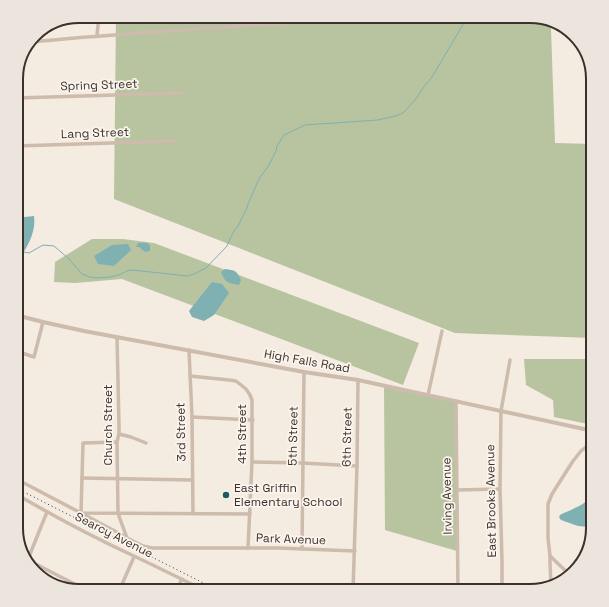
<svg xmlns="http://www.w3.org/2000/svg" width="609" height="607" font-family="'Space Grotesk',sans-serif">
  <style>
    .green { fill: #b8c4a0 }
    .water { fill: #7fb0b2 }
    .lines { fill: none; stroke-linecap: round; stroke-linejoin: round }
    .stream { stroke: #7fb0b2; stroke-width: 1 }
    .minor { stroke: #cdbbac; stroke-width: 3.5 }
    .tertiary { stroke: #cdbbac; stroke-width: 4 }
    .rail { stroke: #3b302b; stroke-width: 1; stroke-dasharray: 1 3; stroke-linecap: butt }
    .poi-dot { fill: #1f5a5e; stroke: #fbf5ee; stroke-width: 1.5 }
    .labels { text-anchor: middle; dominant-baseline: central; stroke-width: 3.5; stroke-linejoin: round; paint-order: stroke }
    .street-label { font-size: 12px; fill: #3b302b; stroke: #fbf5ee }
    .poi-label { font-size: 12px; fill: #3b302b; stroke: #fbf5ee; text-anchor: start }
    .rim { fill: none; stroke: #3b302b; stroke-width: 2 }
  </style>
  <rect width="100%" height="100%" fill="#f4ebe1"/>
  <g class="green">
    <path d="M116,16H534L552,25L551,29L555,143L593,144V338L455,333L114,199Z"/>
    <path d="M92,239H123L154,243L419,343L403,385L122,279L75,283L54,282L55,262Z"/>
    <path d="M524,359H593V425L554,417L553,400L526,385Z"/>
    <path d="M384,387L455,402L457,551L385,530Z"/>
  </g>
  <g class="water">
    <path d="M34,216C36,229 30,242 23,253L16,248V218Z"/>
    <path d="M138,243C146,243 151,241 150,251L145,252L139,247H136Z"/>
    <path d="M128,244L131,250L114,266L98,264L94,256L112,245Z"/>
    <path d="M225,269C235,270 237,271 241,280L239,285C229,283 225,283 221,272Z"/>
    <path d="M212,282L222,284L229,293L214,315L204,321L192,317L189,311Z"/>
    <path d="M593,485V529L589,527L578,526L561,520L559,517L560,515C569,510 587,505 591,495C592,492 592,488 593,485Z"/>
  </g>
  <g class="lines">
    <path class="stream" d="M24,252L29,253L43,245L54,246L68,258L82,274L90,277L97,278L111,277L121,274L127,271L132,270L188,276L194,274L206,268L227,246L229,241L234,231L238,226L247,208L248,204L259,179L269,165L276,151L277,146L284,135L305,125L378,120L395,116L403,113L416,99L423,88L432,77L468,16"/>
    <g class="minor">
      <path d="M97,35L99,16"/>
      <path d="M32,42C132,32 233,27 333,20"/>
      <path d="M16,98L183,93"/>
      <path d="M16,146L175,141"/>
      <path d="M117,337L119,426V434L117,442L118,513L120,519L127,538L143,546L152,548H278L355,551"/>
      <path d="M189,350L192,417L193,513"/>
      <path d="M16,351L34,357L43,322"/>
      <path d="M190,376L229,380L236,381L246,389L250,395L252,400V462L248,548"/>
      <path d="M428,395L442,331"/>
      <path d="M456,401L458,591"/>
      <path d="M192,417L253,420"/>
      <path d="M119,434L131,437L146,443"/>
      <path d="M117,442L83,443L81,513L126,537"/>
      <path d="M252,462L302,463L357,466"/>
      <path d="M82,478L192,480"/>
      <path d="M16,482L17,481L22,482L81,513L250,514"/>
      <path d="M456,490L500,489"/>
      <path d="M16,494C55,517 95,538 136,557C159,568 182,579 205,591"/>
      <path d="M302,549L304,372"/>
      <path d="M550,556V564L551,583"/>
      <path d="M28,559L47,512"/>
      <path d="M28,560L88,591"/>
      <path d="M571,576L550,556L548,538V504L552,494L573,461L581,451L593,441"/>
      <path d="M119,591L134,557"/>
      <path d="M176,591L182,579"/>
      <path d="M353,591L357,466L358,380"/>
      <path d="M502,591V561L500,489L501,411L510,360"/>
    </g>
    <path class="tertiary" d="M16,315L43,322L84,331L304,372L358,380L593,431"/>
    <path class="rail" d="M16,488L219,591"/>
  </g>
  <circle class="poi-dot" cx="226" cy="495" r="4"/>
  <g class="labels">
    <g class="street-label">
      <text transform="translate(99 85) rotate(-2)">Spring Street</text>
      <text transform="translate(95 133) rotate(-2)">Lang Street</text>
      <text transform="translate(307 361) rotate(10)">High Falls Road</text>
      <text transform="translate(108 425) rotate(-90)">Church Street</text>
      <text transform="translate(181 432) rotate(-91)">3rd Street</text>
      <text transform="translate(242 434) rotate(-90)">4th Street</text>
      <text transform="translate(293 436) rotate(-89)">5th Street</text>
      <text transform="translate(347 437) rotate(-89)">6th Street</text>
      <text transform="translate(447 496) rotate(-91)">Irving Avenue</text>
      <text transform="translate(491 501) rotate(-91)">East Brooks Avenue</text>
      <text transform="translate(114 535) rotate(27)">Searcy Avenue</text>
      <text transform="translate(291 539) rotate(2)">Park Avenue</text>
    </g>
    <g class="poi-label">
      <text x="234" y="488">East Griffin<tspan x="234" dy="14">Elementary School</tspan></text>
    </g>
  </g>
  <path d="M0 0H609V607H0ZM79 23H530A56 56 0 0 1 586 79V528A56 56 0 0 1 530 584H79A56 56 0 0 1 23 528V79A56 56 0 0 1 79 23Z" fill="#ece5de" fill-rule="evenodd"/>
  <path class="rim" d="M79 23H530A56 56 0 0 1 586 79V528A56 56 0 0 1 530 584H79A56 56 0 0 1 23 528V79A56 56 0 0 1 79 23Z"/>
</svg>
